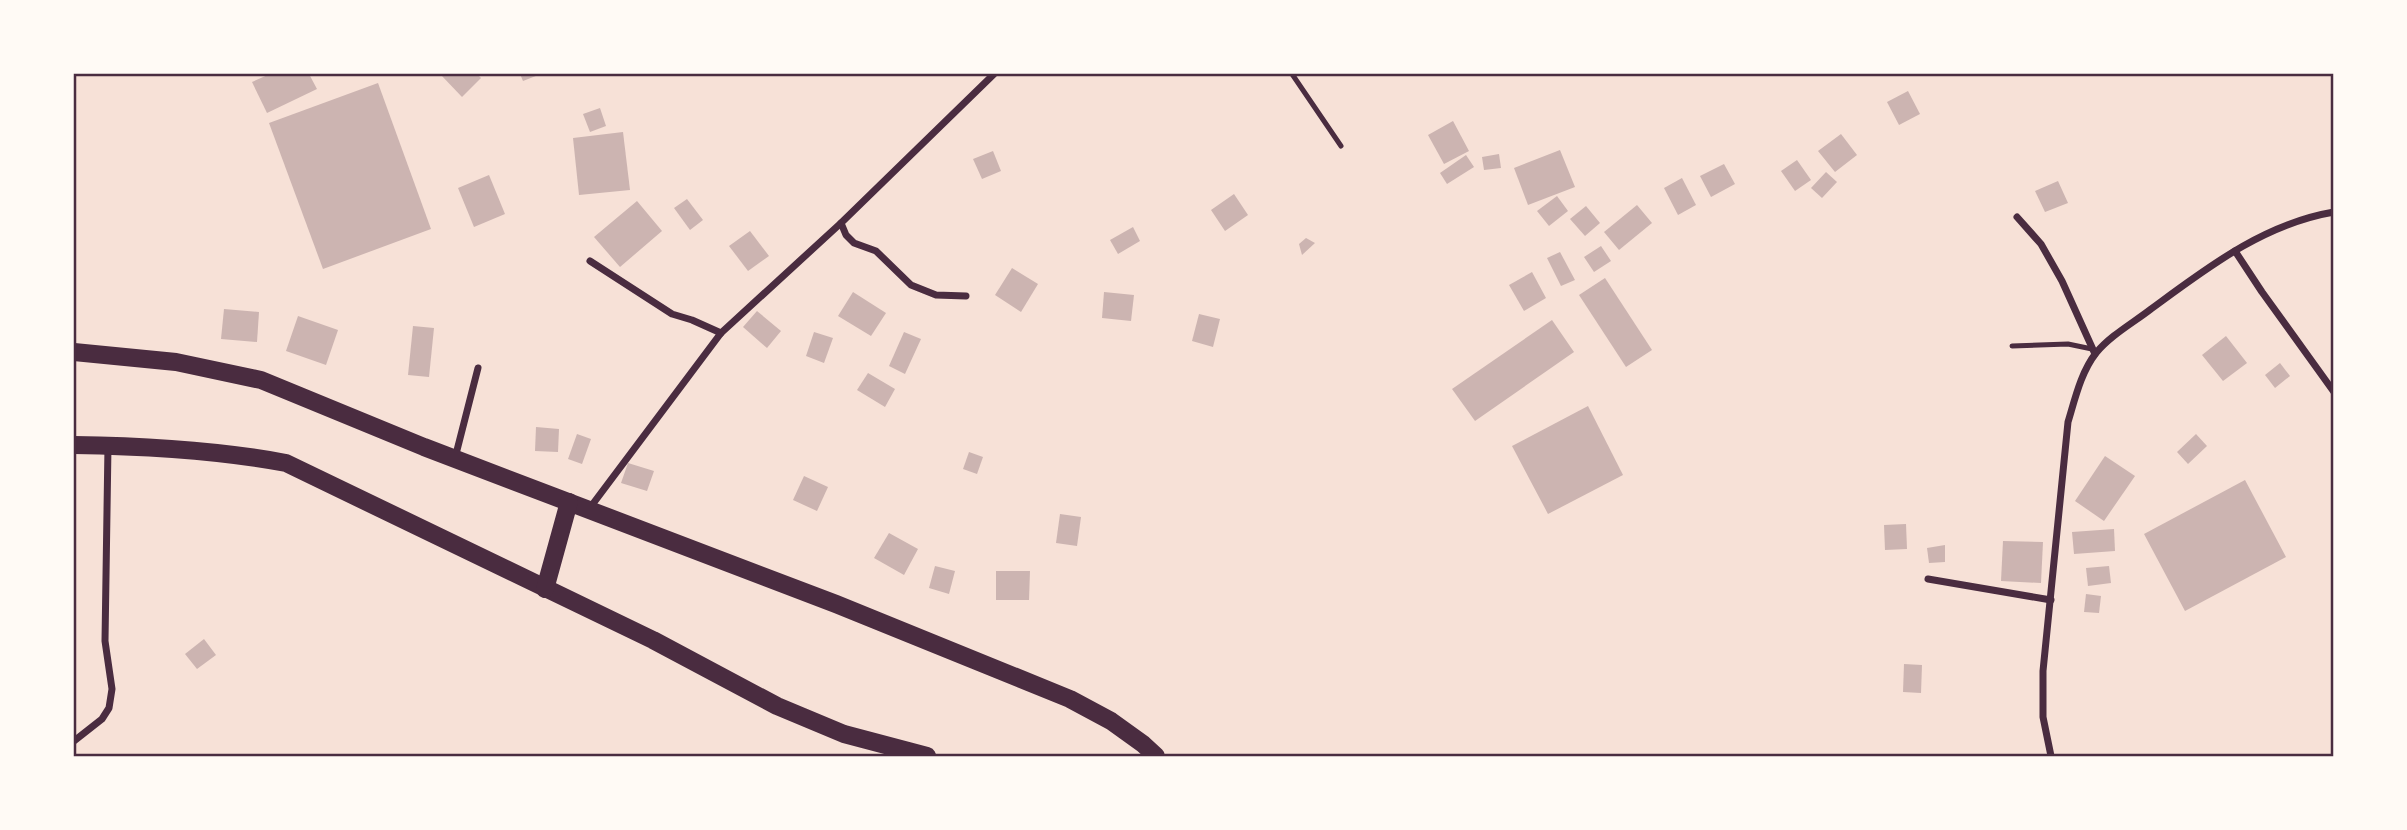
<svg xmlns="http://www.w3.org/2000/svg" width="2407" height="830" font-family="Bitter,serif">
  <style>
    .building { fill: #ccb4b1 }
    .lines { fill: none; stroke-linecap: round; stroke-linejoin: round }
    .service { stroke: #4a2c40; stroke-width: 5 }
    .minor { stroke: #4a2c40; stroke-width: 7 }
    .trunk { stroke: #4a2c40; stroke-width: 18 }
    .neatline { fill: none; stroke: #4a2c40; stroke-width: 2.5 }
  </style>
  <rect width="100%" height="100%" fill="#f7e1d7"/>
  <g class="building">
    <path d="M270,74H309L317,89L267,113L252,82Z"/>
    <path d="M443,74H477L481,78L462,97L441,75Z"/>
    <path d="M520,74H541L523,81Z"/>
    <path d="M378,83L431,229L323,269L269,123Z"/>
    <path d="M1908,91L1920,114L1899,125L1887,102Z"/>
    <path d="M600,108L606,126L590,132L583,114Z"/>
    <path d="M1453,121L1469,151L1444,164L1428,135Z"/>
    <path d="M623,132L630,190L579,195L573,138Z"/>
    <path d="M1841,134L1857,155L1835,172L1818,151Z"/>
    <path d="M1560,150L1575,187L1528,205L1514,168Z"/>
    <path d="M993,151L1001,171L982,179L973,159Z"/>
    <path d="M1499,154L1501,168L1484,170L1482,157Z"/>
    <path d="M1466,155L1474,167L1447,184L1440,173Z"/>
    <path d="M1797,160L1811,180L1795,191L1781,171Z"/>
    <path d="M1724,164L1735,184L1711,197L1700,176Z"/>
    <path d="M1826,172L1837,182L1822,198L1811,188Z"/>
    <path d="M489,175L505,214L474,227L458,188Z"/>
    <path d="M1682,178L1696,205L1678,215L1664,188Z"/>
    <path d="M2058,181L2068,203L2045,212L2035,191Z"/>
    <path d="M1234,194L1248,215L1225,231L1211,210Z"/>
    <path d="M1557,196L1568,211L1549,226L1537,211Z"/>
    <path d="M687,199L703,220L690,230L674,208Z"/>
    <path d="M637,201L662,231L620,267L594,237Z"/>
    <path d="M1637,205L1652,223L1619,250L1604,232Z"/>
    <path d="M1586,206L1600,223L1585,236L1570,219Z"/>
    <path d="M1133,227L1140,241L1118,254L1110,240Z"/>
    <path d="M750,231L769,256L748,271L729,246Z"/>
    <path d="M1306,238L1315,243L1302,255L1299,244Z"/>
    <path d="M1601,246L1611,261L1594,272L1584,257Z"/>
    <path d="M1560,252L1575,280L1561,286L1547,258Z"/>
    <path d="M1012,268L1038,284L1021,312L995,295Z"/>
    <path d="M1532,272L1546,298L1524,311L1509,285Z"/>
    <path d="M1605,278L1652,350L1626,367L1579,295Z"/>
    <path d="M853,292L886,313L871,336L838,316Z"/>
    <path d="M1104,292L1134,295L1131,321L1102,318Z"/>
    <path d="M224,309L259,312L257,342L221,339Z"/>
    <path d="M757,311L781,331L767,348L743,327Z"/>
    <path d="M1199,314L1220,319L1213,347L1192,341Z"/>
    <path d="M298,316L338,330L326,365L286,351Z"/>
    <path d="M1552,320L1574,352L1475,421L1452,389Z"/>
    <path d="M413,326L434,328L429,377L408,375Z"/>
    <path d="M814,332L833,338L824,363L806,356Z"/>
    <path d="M904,332L921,339L905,374L889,366Z"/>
    <path d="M2226,336L2247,363L2223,381L2202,355Z"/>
    <path d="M2280,363L2290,376L2275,388L2265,375Z"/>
    <path d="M868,373L895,389L885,407L857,390Z"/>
    <path d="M1588,406L1623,475L1548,514L1512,446Z"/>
    <path d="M536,427L559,429L558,452L535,451Z"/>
    <path d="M577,434L591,439L582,464L568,459Z"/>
    <path d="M2196,434L2207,446L2188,464L2177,452Z"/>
    <path d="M969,452L983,457L977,474L963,469Z"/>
    <path d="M2105,456L2135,476L2104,521L2075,501Z"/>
    <path d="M628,463L654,471L647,491L621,483Z"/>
    <path d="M804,476L828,487L817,511L793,500Z"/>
    <path d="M2245,480L2286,557L2185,611L2144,534Z"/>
    <path d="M1060,514L1081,517L1077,546L1056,543Z"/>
    <path d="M1906,524L1907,549L1885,550L1884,525Z"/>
    <path d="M2114,529L2115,551L2074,554L2072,532Z"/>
    <path d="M889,533L918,549L904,575L874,558Z"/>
    <path d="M2003,541L2043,542L2041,583L2001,581Z"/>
    <path d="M1945,545V562L1929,563L1927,548Z"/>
    <path d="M935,566L955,571L949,594L929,588Z"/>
    <path d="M2109,566L2111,583L2088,586L2086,568Z"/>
    <path d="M996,571H1030L1029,600H996Z"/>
    <path d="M2086,594L2101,596L2099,613L2084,612Z"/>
    <path d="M204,639L216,655L197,669L185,654Z"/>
    <path d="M1904,664L1922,665L1921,693L1903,692Z"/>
  </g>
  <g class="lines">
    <g class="service">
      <path d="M1292,74L1341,146"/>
      <path d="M2012,346L2068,344L2092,349"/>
    </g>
    <g class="minor">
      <path d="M2017,217L2041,244L2062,281L2095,354"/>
      <path d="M841,223L846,235L854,243L876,251L911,285L936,295L966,296"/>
      <path d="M2235,251L2262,292L2334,392"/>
      <path d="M590,261L672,314L692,320L721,333"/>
      <path d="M455,458L478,368"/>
      <path d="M589,509L721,333L841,223L994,74"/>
      <path d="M1928,579L2051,600"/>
      <path d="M74,741L102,719L109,708L112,689L105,641L108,446"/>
      <path d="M2051,756L2043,717V671L2068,422C2075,399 2081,372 2096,353C2111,335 2133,323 2151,309C2207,268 2263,224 2334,212"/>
    </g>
    <g class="trunk">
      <path d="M74,352L176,362L261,380L424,447L836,604L1070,699L1111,721L1143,744L1156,756"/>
      <path d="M74,445C144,446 217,450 286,463L653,640L777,706L844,734L927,756"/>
      <path d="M545,589L569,502"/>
    </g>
  </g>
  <rect width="2407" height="830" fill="none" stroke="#fffaf5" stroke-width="150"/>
  <rect x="75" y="75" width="2257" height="680" class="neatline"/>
</svg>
